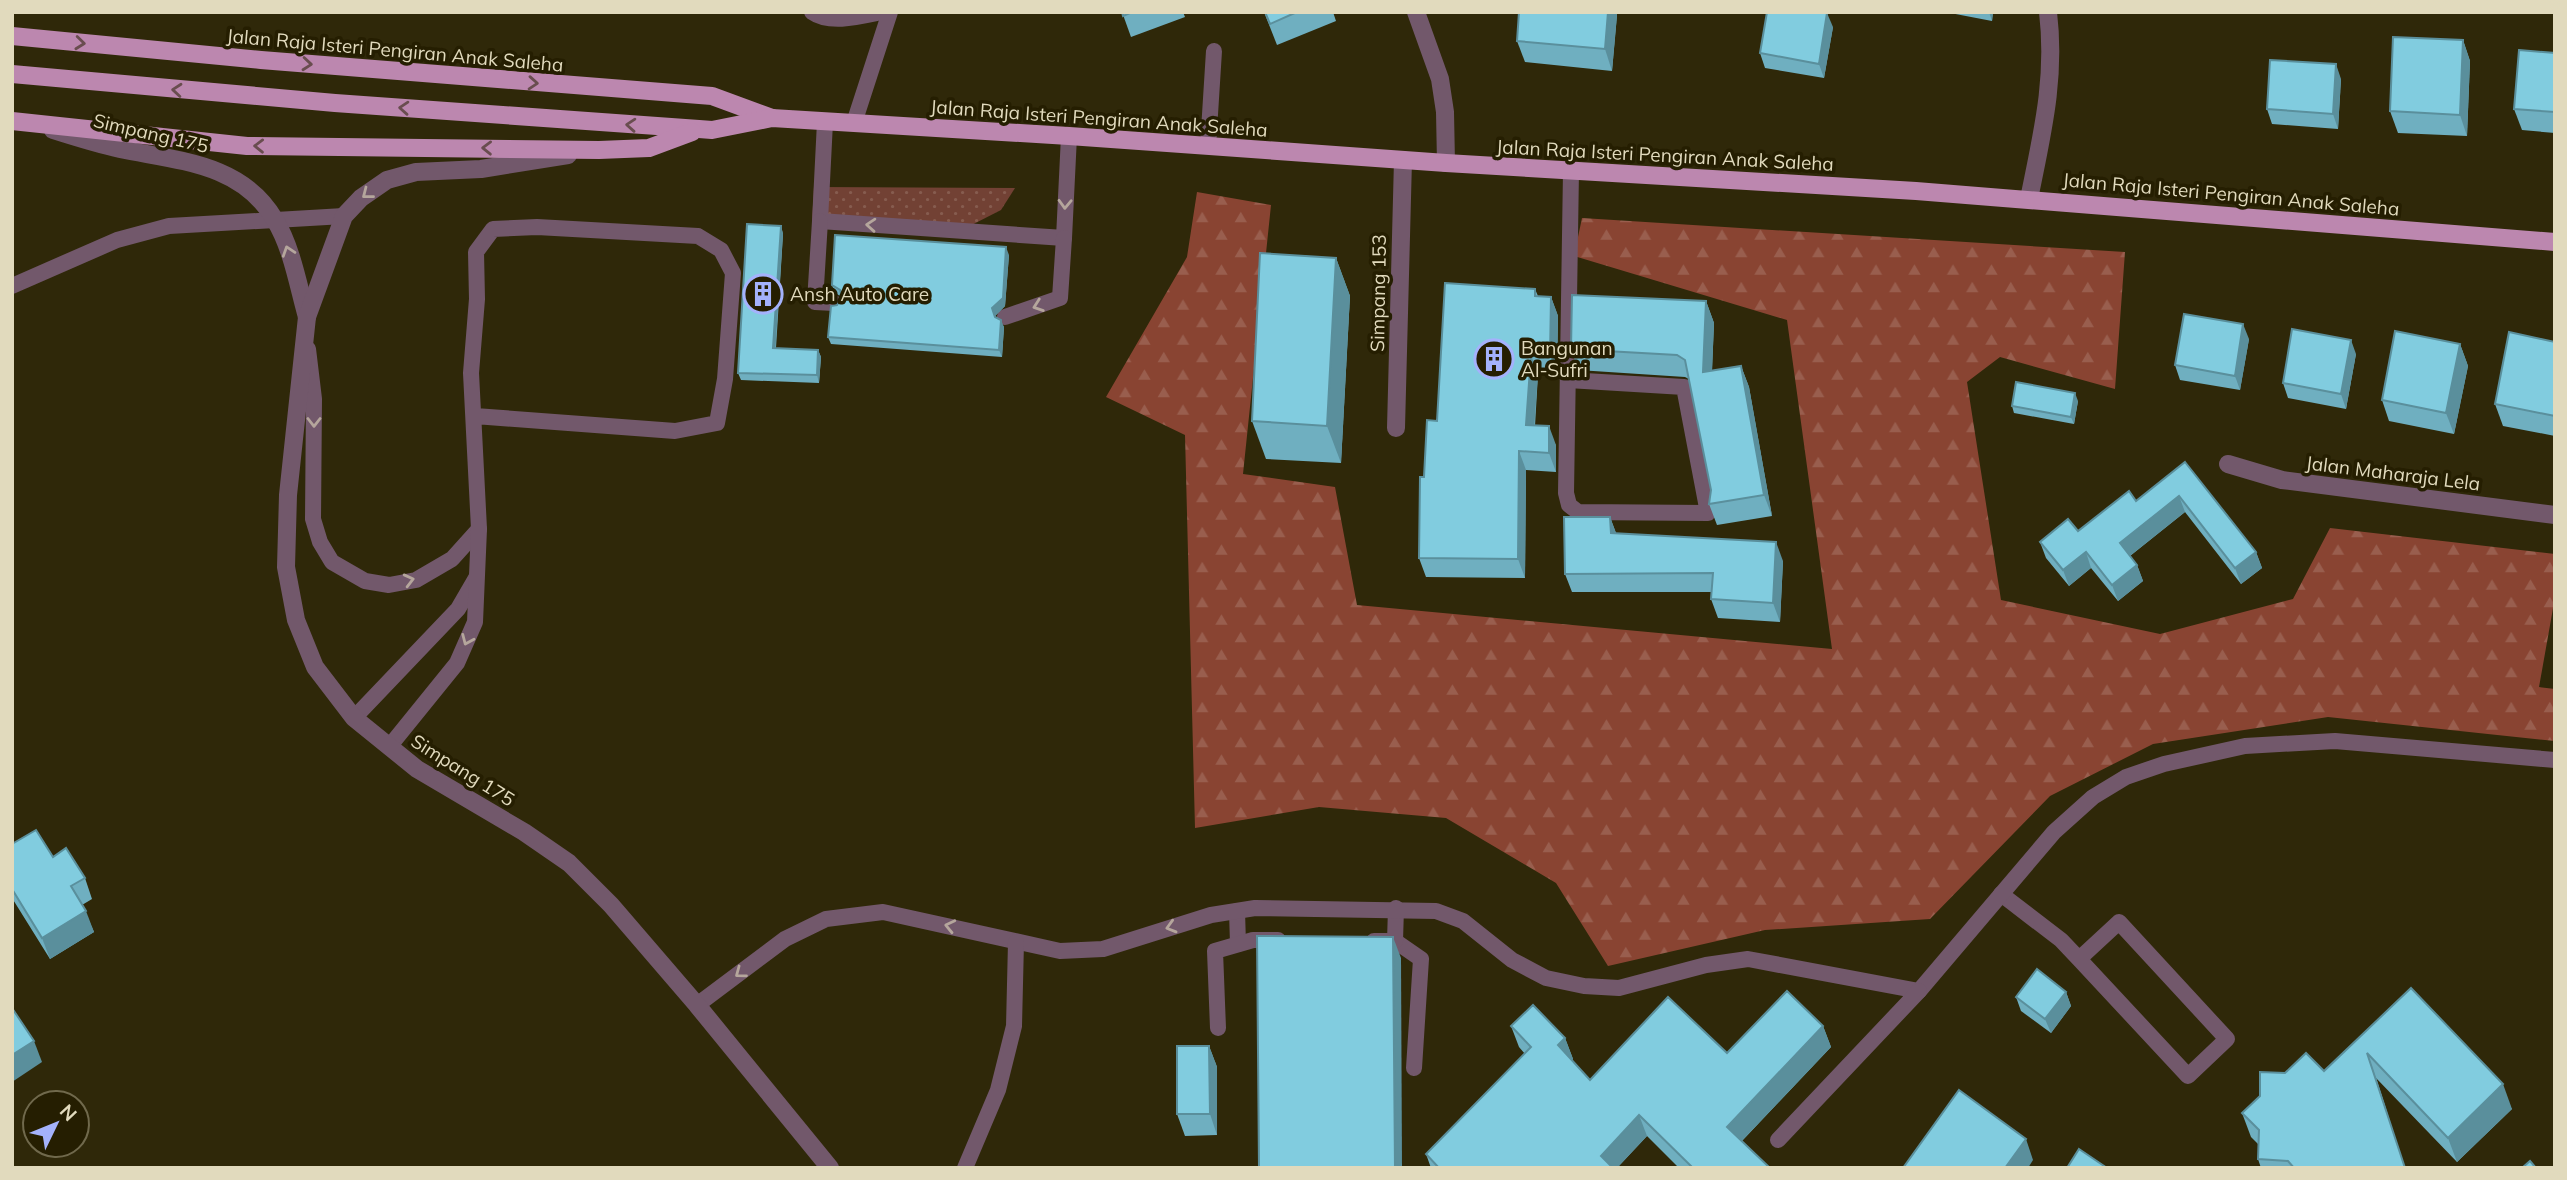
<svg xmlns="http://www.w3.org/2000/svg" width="2567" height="1180" font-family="Mulish,sans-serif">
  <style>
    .grass { fill: url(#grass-dots) }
    .forest { fill: url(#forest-firs) }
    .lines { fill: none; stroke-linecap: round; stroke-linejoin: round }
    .service { stroke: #72586b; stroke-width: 16 }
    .minor { stroke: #72586b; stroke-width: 18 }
    .primary { stroke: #bc87af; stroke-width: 18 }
    .wall { fill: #6fafc0 }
    .shaded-wall { fill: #5a8f9c }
    .building { fill: #81ccdf; stroke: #5a8f9c; stroke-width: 2 }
    .oneway { stroke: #694d4f }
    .oneway2 { stroke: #b5a69c }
    .labels { text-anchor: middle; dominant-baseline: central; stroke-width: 7; stroke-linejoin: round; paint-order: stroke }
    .street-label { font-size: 19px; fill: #e1dabd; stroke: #251e01 }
    .poi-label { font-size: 19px; fill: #e1dabd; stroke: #251e01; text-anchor: start }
  </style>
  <defs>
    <pattern id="grass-dots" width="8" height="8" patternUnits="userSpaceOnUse" patternTransform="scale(1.75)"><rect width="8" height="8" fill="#724134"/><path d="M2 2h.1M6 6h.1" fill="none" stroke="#865c4f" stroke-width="1.8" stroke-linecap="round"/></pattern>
    <pattern id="forest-firs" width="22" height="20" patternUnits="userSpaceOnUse" patternTransform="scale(1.75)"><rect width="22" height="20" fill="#894432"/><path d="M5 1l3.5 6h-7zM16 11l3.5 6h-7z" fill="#995e4e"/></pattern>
  </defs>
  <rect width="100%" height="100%" fill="#2f2809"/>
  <path class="grass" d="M814,187L1015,188L1001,210L952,235L819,228L812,222Z"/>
  <path class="forest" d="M1197,192L1271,205L1243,474L1335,487L1357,605L1832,649L1787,320L1574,256L1582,218L2125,252L2115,389L2000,357L1967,382L2001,600L2160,634L2293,599L2330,528L2555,554V597L2539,687L2555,689V741L2328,717L2153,744L2050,796L1930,919L1765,930L1608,966L1556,883L1446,818L1319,807L1195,828L1185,435L1106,397L1187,257Z"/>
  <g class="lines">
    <g class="service">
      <path d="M812,12C830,25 862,16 882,12"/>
      <path d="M825,122L820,221L1064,238L1069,136"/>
      <path d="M854,123L890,12"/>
      <path d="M1208,146L1214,51"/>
      <path d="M820,221L815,302L834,303"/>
      <path d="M12,286L117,240L169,226L344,216"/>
      <path d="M1005,317L1060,298L1064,238"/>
      <path d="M308,349L314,399L313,519L320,542L332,562L365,581L389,585L416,580L452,559L479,529"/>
      <path d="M1568,380L1684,387L1708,513L1578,512L1569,505L1566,493L1571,171"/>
      <path d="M354,718L458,609L476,578"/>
      <path d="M389,747L457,663L475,622L479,529L471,373L477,299L476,252L493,229L537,227L698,236L721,250L733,273L725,379L717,423L675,431L475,416"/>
      <path d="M2001,894L2061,940L2079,959L2188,1076L2227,1039L2119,922L2079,959"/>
      <path d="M1237,911L1238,944"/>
      <path d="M1374,941H1395L1421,959L1414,1068"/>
      <path d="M1395,941L1396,908"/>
      <path d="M697,1005L785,939L826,919L883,912L1060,951L1103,949L1211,915L1255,908L1436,911L1463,921L1512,960L1546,978L1584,986L1619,988L1706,965L1748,959L1919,991L2054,832L2093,797L2126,777L2164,764L2245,746L2335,741L2555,760"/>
      <path d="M1218,1028L1215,951L1253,940H1278"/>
      <path d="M1778,1140L1919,991"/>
      <path d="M965,1168L998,1090L1014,1026L1016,942"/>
    </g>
    <g class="minor">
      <path d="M1416,12L1440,79L1445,112L1446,163"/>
      <path d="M53,130C75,137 97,144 120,149C178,161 242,163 275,220C292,248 298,285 307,317"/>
      <path d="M568,155L481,169L416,172L387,180L361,198L344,216L307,317L288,495L286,567L296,620L315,667L354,718L417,769L524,832L569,863L611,905L697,1005L830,1168"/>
      <path d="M2029,199C2042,134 2056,79 2048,12"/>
      <path d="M1396,428L1403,160"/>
      <path d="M2228,464L2282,480L2555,515"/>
    </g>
    <g class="primary">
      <path d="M12,36L261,60L712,96L772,118"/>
      <path d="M12,74L335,103L699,129L712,130L772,118L1069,136L1446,163L1916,191L2555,242"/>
      <path d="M12,121L247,146L599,150L649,148L692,132"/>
    </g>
  </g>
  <g class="wall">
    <path d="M1122,12H1183L1185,17L1131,37Z"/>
    <path d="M1264,12H1333L1336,21L1277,45Z"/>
    <path d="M1519,12H1616L1617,15L1612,71L1525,62L1517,41Z"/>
    <path d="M1945,12H1993L1992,21Z"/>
    <path d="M1833,27L1824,78L1765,68L1760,53Z"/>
    <path d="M2463,40L2470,61L2467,136L2398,133L2390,111Z"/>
    <path d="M2555,53V133L2522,130L2514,109Z"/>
    <path d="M2341,79L2338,129L2272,124L2267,109Z"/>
    <path d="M781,226L783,234L776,348L818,350L821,357L819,383L741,380L738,373Z"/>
    <path d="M1009,255L1005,306L995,316L1004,327L1002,357L831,344L828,337L837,305L842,297L835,293L832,285Z"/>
    <path d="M1336,258L1350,296L1341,463L1266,459L1252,421Z"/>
    <path d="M1535,289L1538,296L1551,297L1558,316L1557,375L1538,374L1535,426L1556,445V472L1526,470L1525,578L1426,577L1419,558L1437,421Z"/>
    <path d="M1706,301L1714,323L1712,371L1741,366L1749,387L1772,516L1717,525L1709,504L1711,490L1689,379L1685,377L1578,370L1571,349Z"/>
    <path d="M2249,339L2240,390L2180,380L2175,365Z"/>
    <path d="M2555,342V436L2503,426L2495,404Z"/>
    <path d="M2460,344L2468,366L2454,434L2389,421L2382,400Z"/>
    <path d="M2356,354L2346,409L2288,398L2283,383Z"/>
    <path d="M2078,401L2074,424L2014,413L2012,406Z"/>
    <path d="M2185,462L2256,552L2262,568L2241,584L2185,512L2130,556L2137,565L2143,581L2118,601L2091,568L2069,586L2046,558L2040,542L2078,531L2136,501Z"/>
    <path d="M1610,517L1616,533L1783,561L1780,622L1718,618L1711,599L1712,592H1572L1565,574Z"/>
    <path d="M12,844L53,857L85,878L92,899L82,905L94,932L50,959L12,898Z"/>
    <path d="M2411,988L2512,1109L2457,1162L2376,1078L2405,1168H2261L2258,1159L2259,1145L2251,1137L2242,1113L2285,1073L2324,1071Z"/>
    <path d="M2066,992L2071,1006L2051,1033L2021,1011L2016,997Z"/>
    <path d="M1511,1026L1565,1038L1573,1059L1572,1060L1590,1080L1727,1053L1823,1026L1831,1047L1742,1141L1770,1168H1679L1647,1136L1617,1168H1431L1426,1154L1525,1054L1519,1047Z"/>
    <path d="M1209,1046L1217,1067V1135L1185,1136L1177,1114Z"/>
  </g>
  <g class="shaded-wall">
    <path d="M1608,12H1616L1617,15L1612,71L1605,49Z"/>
    <path d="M1989,12H1993L1992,21Z"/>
    <path d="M1827,13L1833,27L1824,78L1819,64Z"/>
    <path d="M2463,40L2470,61L2467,136L2460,115Z"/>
    <path d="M2336,64L2341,79L2338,129L2333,114Z"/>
    <path d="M781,226L783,234L775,355L773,348Z"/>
    <path d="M1006,247L1009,255L1005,306L995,316L992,308Z"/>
    <path d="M1336,258L1350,296L1341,463L1327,426Z"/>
    <path d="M1551,297L1558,316L1557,375L1550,356Z"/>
    <path d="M1706,301L1714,323L1711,394L1703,372Z"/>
    <path d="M1001,320L1004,327L1002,357L999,350Z"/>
    <path d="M2243,324L2249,339L2240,390L2235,376Z"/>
    <path d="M2351,340L2356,354L2346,409L2341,394Z"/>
    <path d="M2460,344L2468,366L2454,434L2446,413Z"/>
    <path d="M818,350L821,357L819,383L817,375Z"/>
    <path d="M1531,355L1538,374L1533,444L1526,425Z"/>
    <path d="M1741,366L1749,387L1772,516L1764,495Z"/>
    <path d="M2075,393L2078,401L2074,424L2071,417Z"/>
    <path d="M1549,426L1556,445V472L1549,453Z"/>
    <path d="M1519,451L1526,470L1525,578L1518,559Z"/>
    <path d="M2179,496L2185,512L2126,559L2120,543Z"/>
    <path d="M1610,517L1617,536L1611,533Z"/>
    <path d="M1776,542L1783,561L1780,622L1773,603Z"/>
    <path d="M2086,552L2091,568L2069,586L2063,570Z"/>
    <path d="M2256,552L2262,568L2241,584L2235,568Z"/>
    <path d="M2137,565L2143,581L2118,601L2112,585Z"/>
    <path d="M86,911L94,932L50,959L42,938Z"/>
    <path d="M1393,937L1401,958L1402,1168H1395Z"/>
    <path d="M2066,992L2071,1006L2051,1033L2045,1019Z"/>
    <path d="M1823,1026L1831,1047L1735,1148L1727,1127Z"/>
    <path d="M1565,1038L1573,1059L1565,1066L1558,1045Z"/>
    <path d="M34,1041L42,1062L12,1082V1055Z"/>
    <path d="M1209,1046L1217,1067V1135L1210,1114Z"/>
    <path d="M2367,1053L2376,1078L2405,1168Z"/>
    <path d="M2503,1084L2512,1109L2457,1162L2448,1138Z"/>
    <path d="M1639,1115L1647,1136L1617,1168H1605L1601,1156Z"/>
    <path d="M2026,1139L2033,1160L2028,1168H2005Z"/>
  </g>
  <g class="building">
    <path d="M1122,12H1132L1123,16Z"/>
    <path d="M1265,12H1297L1270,24Z"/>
    <path d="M1519,12H1608L1605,49L1517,41Z"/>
    <path d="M1767,12L1827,13L1819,64L1760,53Z"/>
    <path d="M2393,37L2463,40L2460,115L2390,111Z"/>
    <path d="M2519,50L2555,53V112L2514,109Z"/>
    <path d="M2270,60L2336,64L2333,114L2267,109Z"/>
    <path d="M747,224L781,226L773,348L818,350L817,375L738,373Z"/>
    <path d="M835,235L1006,247L1003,298L992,308L995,317L1001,320L999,350L828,337L831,306L837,305L842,297L840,290L832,285Z"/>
    <path d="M1260,253L1336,258L1327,426L1252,421Z"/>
    <path d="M1445,283L1535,289V296L1551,297L1550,356L1531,355L1526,425L1549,426V453L1519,451L1518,559L1419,558L1420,477H1424L1427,420L1437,421Z"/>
    <path d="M1572,295L1706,301L1703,372L1741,366L1764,495L1709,504L1711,490L1685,360L1677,355L1571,349Z"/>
    <path d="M2184,314L2243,324L2235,376L2175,365Z"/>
    <path d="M2292,329L2351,340L2341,394L2283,383Z"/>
    <path d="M2395,331L2460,344L2446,413L2382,400Z"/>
    <path d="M2509,332L2555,342V416L2495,404Z"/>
    <path d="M2016,382L2075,393L2071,417L2012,406Z"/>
    <path d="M2185,462L2256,552L2235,568L2179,496L2120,543L2137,565L2112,585L2086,552L2063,570L2040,542L2068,519L2078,531L2129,491L2136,501Z"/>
    <path d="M1564,517H1610L1611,533L1776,542L1773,603L1711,599L1713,573L1565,574Z"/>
    <path d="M36,830L53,857L66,848L85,878L71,886L86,911L42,938L12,889V844Z"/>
    <path d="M1257,936L1393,937L1395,1168H1259Z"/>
    <path d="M2037,969L2066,992L2045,1019L2016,997Z"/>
    <path d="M2411,988L2503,1084L2448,1138L2367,1053L2405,1168H2294L2288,1161L2258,1159L2259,1130L2242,1113L2260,1096V1072L2285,1073L2306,1053L2324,1071Z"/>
    <path d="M1787,991L1823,1026L1727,1127L1770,1168H1693L1639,1115L1601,1156L1613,1168H1439L1426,1154L1531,1047L1511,1026L1533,1005L1565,1038L1558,1045L1590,1080L1668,997L1727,1053Z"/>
    <path d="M12,1008L34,1041L12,1055Z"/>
    <path d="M1177,1046H1209L1210,1114H1177Z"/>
    <path d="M1959,1090L2026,1139L2005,1168H1903Z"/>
    <path d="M2079,1149L2107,1168H2067Z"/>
    <path d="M2530,1161L2536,1168H2522Z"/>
  </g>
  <defs><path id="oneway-chevron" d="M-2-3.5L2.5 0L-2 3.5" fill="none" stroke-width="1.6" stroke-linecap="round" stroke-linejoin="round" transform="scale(1.75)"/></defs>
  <g class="oneway">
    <use href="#oneway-chevron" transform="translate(80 43) rotate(6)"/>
    <use href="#oneway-chevron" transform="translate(307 64) rotate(5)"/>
    <use href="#oneway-chevron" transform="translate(533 83) rotate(4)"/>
    <use href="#oneway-chevron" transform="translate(177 90) rotate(-175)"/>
    <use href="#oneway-chevron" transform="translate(404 108) rotate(-176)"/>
    <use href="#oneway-chevron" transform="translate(631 125) rotate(-176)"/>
    <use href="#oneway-chevron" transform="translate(259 146) rotate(-179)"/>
    <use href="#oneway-chevron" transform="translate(487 148) rotate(-179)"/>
  </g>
  <g class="oneway2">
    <use href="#oneway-chevron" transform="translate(367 194) rotate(142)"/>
    <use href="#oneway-chevron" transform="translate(1065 204) rotate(92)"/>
    <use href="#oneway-chevron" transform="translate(871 225) rotate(-176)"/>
    <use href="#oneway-chevron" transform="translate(288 251) rotate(-108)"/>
    <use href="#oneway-chevron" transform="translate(1038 306) rotate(161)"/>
    <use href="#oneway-chevron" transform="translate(314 422) rotate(90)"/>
    <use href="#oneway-chevron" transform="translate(409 580) rotate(-14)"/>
    <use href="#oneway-chevron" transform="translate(467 640) rotate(113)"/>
    <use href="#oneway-chevron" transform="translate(950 926) rotate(-167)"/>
    <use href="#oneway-chevron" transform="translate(1171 927) rotate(164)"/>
    <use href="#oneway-chevron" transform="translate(740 973) rotate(143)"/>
  </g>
  <defs>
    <g id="building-ring" transform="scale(2.0125)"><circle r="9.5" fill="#251e01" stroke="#a4b2fc" stroke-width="1.5"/><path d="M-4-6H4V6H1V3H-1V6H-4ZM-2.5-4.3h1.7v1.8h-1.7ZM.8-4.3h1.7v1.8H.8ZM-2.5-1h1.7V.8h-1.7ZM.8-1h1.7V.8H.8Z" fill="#a4b2fc"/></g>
  </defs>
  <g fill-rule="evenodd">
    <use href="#building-ring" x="763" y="294"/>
    <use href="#building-ring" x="1494" y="359"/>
  </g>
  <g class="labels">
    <g class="street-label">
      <text transform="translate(395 50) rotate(5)">Jalan Raja Isteri Pengiran Anak Saleha</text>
      <text transform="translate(1099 118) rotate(4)">Jalan Raja Isteri Pengiran Anak Saleha</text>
      <text transform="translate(151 133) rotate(13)">Simpang 175</text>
      <text transform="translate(1665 155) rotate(3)">Jalan Raja Isteri Pengiran Anak Saleha</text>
      <text transform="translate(2231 194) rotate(5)">Jalan Raja Isteri Pengiran Anak Saleha</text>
      <text transform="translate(1378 293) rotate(-89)">Simpang 153</text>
      <text transform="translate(2393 473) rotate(7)">Jalan Maharaja Lela</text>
      <text transform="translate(463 770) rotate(32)">Simpang 175</text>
    </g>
    <g class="poi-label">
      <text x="790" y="294">Ansh Auto Care</text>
      <text x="1521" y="348">Bangunan<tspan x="1521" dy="22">Al-Sufri</tspan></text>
    </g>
  </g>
  <rect width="2567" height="1180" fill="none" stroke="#e1dabd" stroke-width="28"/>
  <g transform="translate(56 1124) rotate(47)"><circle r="33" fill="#251e01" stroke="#70694c" stroke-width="2"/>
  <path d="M0-5L12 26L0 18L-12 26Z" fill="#a4b2fc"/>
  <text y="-10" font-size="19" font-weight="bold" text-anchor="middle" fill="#e1dabd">N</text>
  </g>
</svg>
